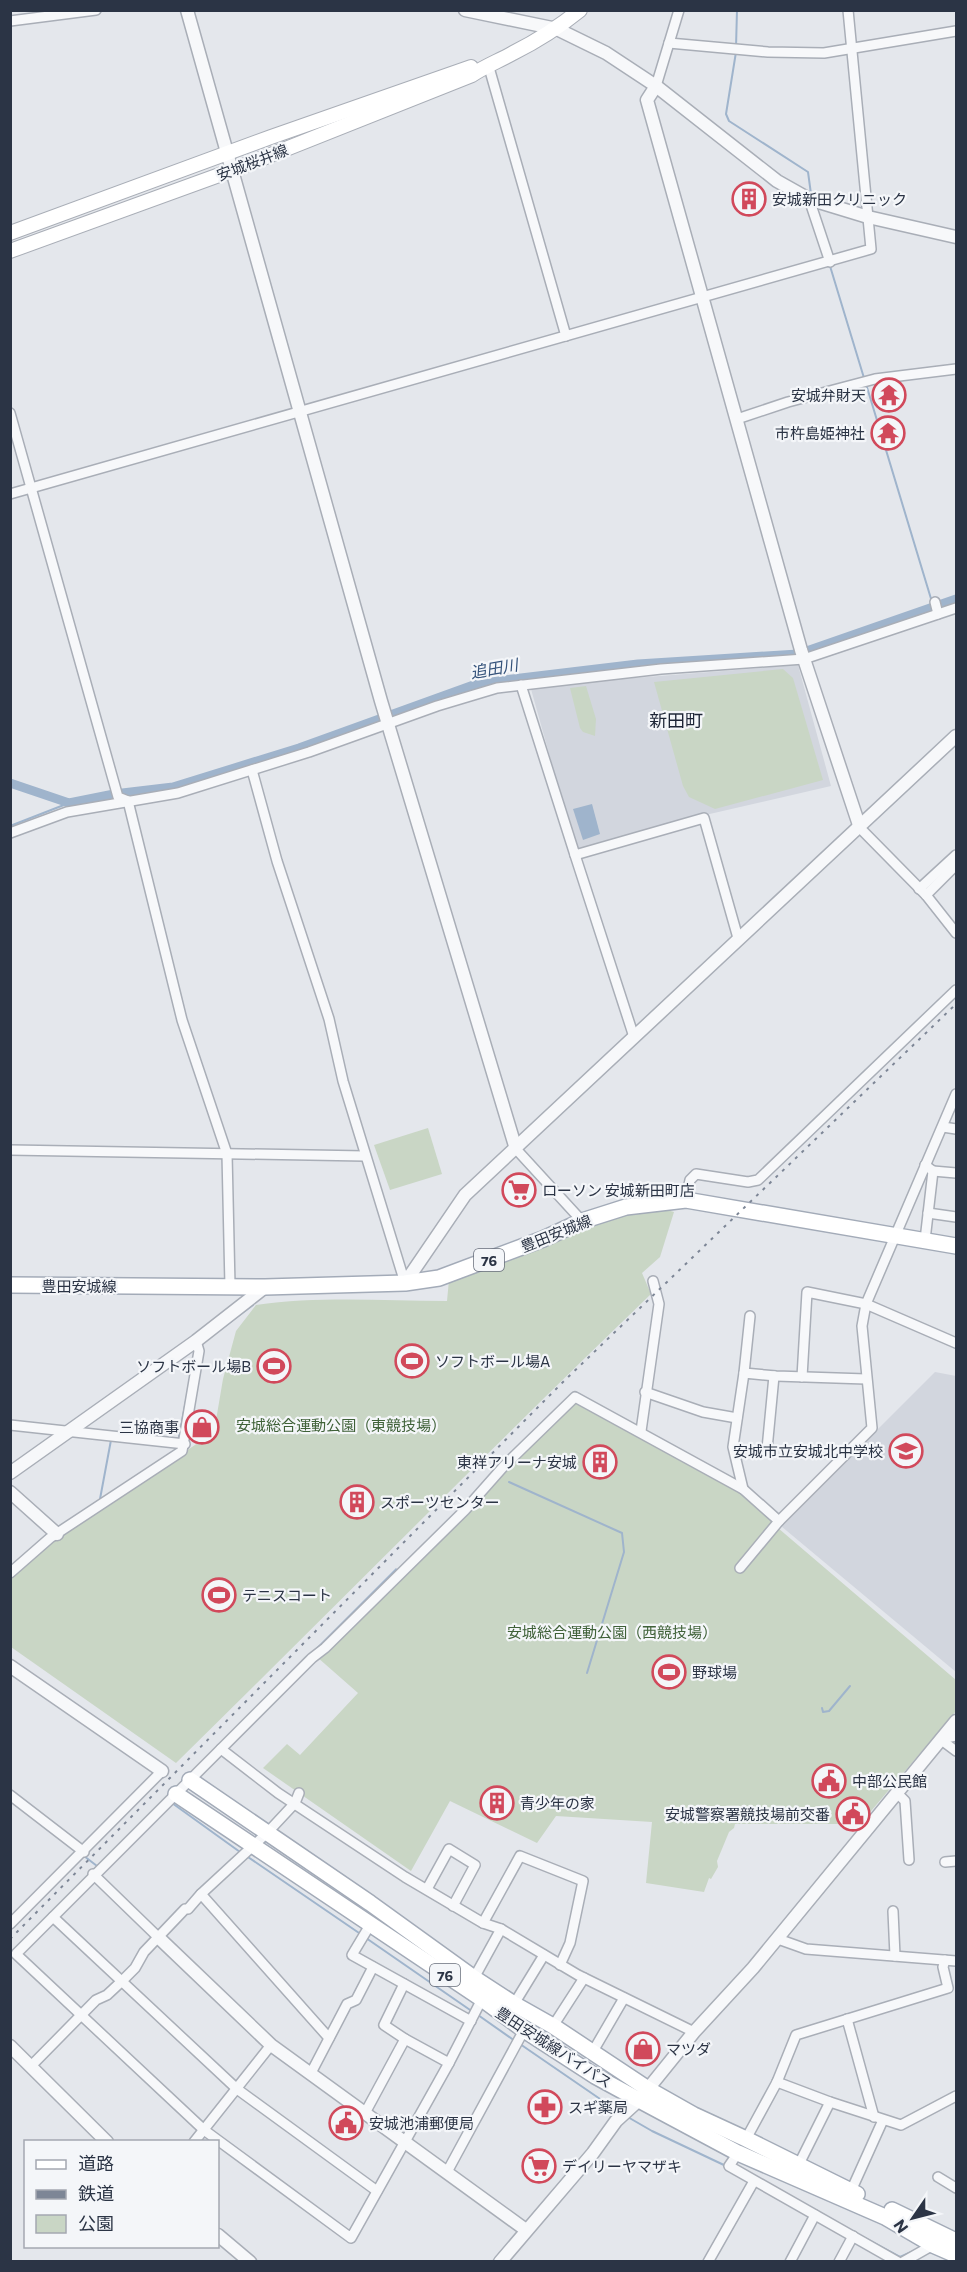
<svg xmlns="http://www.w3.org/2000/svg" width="967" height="2272" font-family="Commissioner,'Noto Sans JP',sans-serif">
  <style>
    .built { fill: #d2d6de }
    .green { fill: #c9d6c5 }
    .water { fill: #9fb4cc }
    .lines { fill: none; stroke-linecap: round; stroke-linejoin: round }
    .stream { stroke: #9fb4cc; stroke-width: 2 }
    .canal { stroke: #9fb4cc; stroke-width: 9 }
    .minor-casing { stroke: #a9aeb7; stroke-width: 12 }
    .tertiary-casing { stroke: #a9aeb7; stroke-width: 15 }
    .secondary-casing { stroke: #a9aeb7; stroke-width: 16 }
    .primary-casing { stroke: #a3abb8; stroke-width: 18 }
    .minor { stroke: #f7f8fa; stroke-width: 9 }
    .tertiary { stroke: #f7f8fa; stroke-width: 12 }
    .secondary { stroke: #fff; stroke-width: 14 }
    .primary { stroke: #fff; stroke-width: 15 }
    .rail { stroke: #7d8696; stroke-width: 2; stroke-dasharray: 3 6; stroke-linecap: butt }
    .labels { text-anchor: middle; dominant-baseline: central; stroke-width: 4.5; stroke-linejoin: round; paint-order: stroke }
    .shield { fill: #f4f6f9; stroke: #676e7b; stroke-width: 1.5 }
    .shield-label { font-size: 14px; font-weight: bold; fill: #2b3445 }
    .street-label { font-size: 15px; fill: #2b3445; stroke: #f4f6f9 }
    .poi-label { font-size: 15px; fill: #2b3445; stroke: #f4f6f9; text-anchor: start }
    .park-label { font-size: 15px; fill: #3f6138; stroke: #f4f6f9 }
    .water-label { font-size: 16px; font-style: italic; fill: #34527a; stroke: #f4f6f9 }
    .quarter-label { font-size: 18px; fill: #1d2536; stroke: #f4f6f9 }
  </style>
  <rect width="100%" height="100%" fill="#e4e7ec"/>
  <g class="built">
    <path d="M798,665L831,786L701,816L576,850L531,689L609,680Z"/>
    <path d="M935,1372L956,1376V1672L781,1526Z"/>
  </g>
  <g class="green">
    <path d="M783,669L793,678L823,780L715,809L689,797L683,786L654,682Z"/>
    <path d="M586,686L596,719L595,736L583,732L580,728L570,688Z"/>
    <path d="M428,1128L442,1174L390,1190L374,1145Z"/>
    <path d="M664,1209L674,1212L660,1257L642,1273L651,1294C491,1448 335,1607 176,1763L11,1647L10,1579L32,1556L214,1432L223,1379L236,1331L256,1305C319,1296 384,1301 447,1301L449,1280L488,1269L609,1219L630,1213Z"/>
    <path d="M576,1399L740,1491L771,1519V1522L956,1680V1711L860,1824H735L734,1828L729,1832L717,1861L718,1867L711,1879L709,1878L704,1892L646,1883L652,1822L556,1816L537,1843L450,1801L411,1871L263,1768L287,1744L300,1755L358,1693L317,1657L502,1476Z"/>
  </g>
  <g class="water">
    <path d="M592,804L600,834L583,840L573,809Z"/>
    <path d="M396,1568L399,1571L319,1651L316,1648Z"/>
  </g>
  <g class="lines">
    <g class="stream">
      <path d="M736,47L737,10"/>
      <path d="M736,52L726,114L729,121L808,172L811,194"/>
      <path d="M830,266L864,378"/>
      <path d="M866,384L932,602"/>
      <path d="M10,826L69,803"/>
      <path d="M221,1329L253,1305"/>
      <path d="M178,1442L189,1385"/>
      <path d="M509,1482L622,1533L624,1552L587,1673"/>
      <path d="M100,1499L111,1440"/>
      <path d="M822,1708L823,1712L829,1711L850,1686"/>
      <path d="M172,1803L240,1852"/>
      <path d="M245,1855L362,1935"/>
      <path d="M84,1856L97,1866L101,1863"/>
      <path d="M366,1938L473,2012"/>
      <path d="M478,2015L515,2041"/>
      <path d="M520,2044L619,2112"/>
      <path d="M626,2116L652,2131L726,2166"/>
      <path d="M861,2236L900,2257L918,2249"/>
    </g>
    <path class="canal" d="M10,783L69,803L114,794L173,787L299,748L479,683L638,664L798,654L956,599"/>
    <g class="minor-casing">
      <g id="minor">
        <path d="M10,21L96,10"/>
        <path d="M669,43L768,52L824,53L956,31"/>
        <path d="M488,64L566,336"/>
        <path d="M656,86L679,10"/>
        <path d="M809,199L830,262"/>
        <path d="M10,413L118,797L128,801"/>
        <path d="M737,419L788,402L875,379L956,369"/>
        <path d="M10,494L871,249L848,10"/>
        <path d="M935,602L938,614"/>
        <path d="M521,685L575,855L704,818L738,938"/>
        <path d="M252,770L277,861L329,1019L343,1081L405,1283"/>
        <path d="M128,801L182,1020L227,1154L230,1286"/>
        <path d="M860,828L926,895L956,933"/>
        <path d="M10,833L67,812L178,793L309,752L437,706L497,688L661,669L804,659L956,608"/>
        <path d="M575,855L634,1037"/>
        <path d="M919,889L956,855"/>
        <path d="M926,895L956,865"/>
        <path d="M943,1127L956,1129"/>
        <path d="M516,1149L582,1221"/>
        <path d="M10,1150L365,1156"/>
        <path d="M933,1171L956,1173"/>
        <path d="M686,1200L690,1180L696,1174L748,1182L758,1180L956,990"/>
        <path d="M928,1213L956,1217"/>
        <path d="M925,1240L933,1171L925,1165"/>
        <path d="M744,1373L750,1316"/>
        <path d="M802,1377L807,1292L866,1304L956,1343"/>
        <path d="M645,1392L703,1412L737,1418"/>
        <path d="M10,1425L185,1444"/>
        <path d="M641,1431L659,1304L653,1281"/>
        <path d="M767,1449L774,1376"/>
        <path d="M743,1489L733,1447L744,1373L776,1376L866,1379"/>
        <path d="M740,1568L779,1521L872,1428L862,1326L866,1304L956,1094"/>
        <path d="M10,1573L50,1538L182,1451L199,1351L196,1341"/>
        <path d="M940,1739L956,1751"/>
        <path d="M940,1739L956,1736"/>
        <path d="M221,1749L278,1793L405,1877L483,1923L501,1929L578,1975L694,2032"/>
        <path d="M898,1794L905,1801L909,1860"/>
        <path d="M10,1795L84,1852"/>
        <path d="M945,1862L956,1861"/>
        <path d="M93,1874L158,1937"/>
        <path d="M427,1889L449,1849L475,1865L453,1906"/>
        <path d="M201,1894L329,2038"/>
        <path d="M893,1911L895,1956"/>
        <path d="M53,1917L237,2089L377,2191"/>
        <path d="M483,1923L520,1856L583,1881L570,1943L560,1965"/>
        <path d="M10,1924L162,1771"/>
        <path d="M370,1925L352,1955L471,2021"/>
        <path d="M778,1939L806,1949L956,1961"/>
        <path d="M474,1978L501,1929"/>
        <path d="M404,1984L384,2025L405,2039"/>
        <path d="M482,1999L449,2063L351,2238L204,2130L16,1954C115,1855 213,1756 312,1658L325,1648L465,1510L504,1466L575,1397L743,1489L779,1521"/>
        <path d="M514,2004L544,1955"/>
        <path d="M847,2019L874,2117"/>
        <path d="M553,2026L584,1978"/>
        <path d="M592,2053L624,1998"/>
        <path d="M31,2066L96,2000L107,1995L122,1981L135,1968L144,1952L185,1909H188L201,1894L267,1833L295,1803L299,1793"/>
        <path d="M311,2073L347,2004L356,2000L373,1967"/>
        <path d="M777,2082L796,2035L948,1988L943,1967L945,1960"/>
        <path d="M365,2113L405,2039L449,2063"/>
        <path d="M746,2139L777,2082L830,2102L901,2125L956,2096"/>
        <path d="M194,2142L271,2045"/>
        <path d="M738,2153L729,2166L898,2262"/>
        <path d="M798,2166L830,2102"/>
        <path d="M447,2172L524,2030"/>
        <path d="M938,2177L956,2188"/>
        <path d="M851,2191L883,2120"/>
        <path d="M708,2262L754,2181"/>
        <path d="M790,2262L815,2215"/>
        <path d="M839,2262L853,2236"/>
        <path d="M903,2262L933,2245"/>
      </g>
    </g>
    <g class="tertiary-casing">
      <g id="tertiary">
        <path d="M187,10L381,701L516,1149"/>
        <path d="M465,10L557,29L606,53L656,86L777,181L809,199L868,217L956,237"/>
        <path d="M656,86L647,100L801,650L860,828"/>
        <path d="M405,1283L465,1195L956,736"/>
        <path d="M10,1473L196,1341L265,1287"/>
        <path d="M10,1492L57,1534"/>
        <path d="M10,1666L162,1771"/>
        <path d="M158,1937L271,2045L526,2230"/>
        <path d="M10,2046L107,2142"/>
        <path d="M218,2235L250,2262"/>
        <path d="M500,2262L593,2153L616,2121L639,2100L694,2032L753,1968L956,1721"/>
      </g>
    </g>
    <g class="secondary-casing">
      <g id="secondary">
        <path d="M10,233L271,137L471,67"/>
        <path d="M10,251L233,170L472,75C485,66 499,61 513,53C537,41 559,27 580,10"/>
      </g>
    </g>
    <g class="primary-casing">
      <g id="primary">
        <path d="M10,1285L265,1287L405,1283L439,1278L543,1239L582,1221L626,1207L686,1200L956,1246"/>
        <path d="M190,1780L370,1903L474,1978L514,2004L553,2026L648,2089L694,2115L746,2139L857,2194"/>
        <path d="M176,1794L482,1999L524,2030L595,2076L639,2100L738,2153L885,2217L933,2245L956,2255"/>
        <path d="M892,2210L956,2241"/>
      </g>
    </g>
    <use href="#minor" class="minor"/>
    <use href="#tertiary" class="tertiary"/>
    <use href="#secondary" class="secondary"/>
    <use href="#primary" class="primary"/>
    <path class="rail" d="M10,1939L563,1382L956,1004"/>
  </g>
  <defs>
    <g id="building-ring" transform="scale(1.725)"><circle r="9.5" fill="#f4f6f9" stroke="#d1495b" stroke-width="1.5"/><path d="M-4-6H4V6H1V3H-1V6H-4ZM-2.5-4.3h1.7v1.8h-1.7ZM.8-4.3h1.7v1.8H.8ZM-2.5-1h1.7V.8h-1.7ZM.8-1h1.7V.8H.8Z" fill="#d1495b"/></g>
    <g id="temple-ring" transform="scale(1.725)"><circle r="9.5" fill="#f4f6f9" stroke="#d1495b" stroke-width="1.5"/><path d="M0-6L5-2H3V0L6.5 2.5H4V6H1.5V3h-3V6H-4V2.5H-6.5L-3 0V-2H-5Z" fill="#d1495b"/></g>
    <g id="supermarket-ring" transform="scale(1.725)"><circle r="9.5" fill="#f4f6f9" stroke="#d1495b" stroke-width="1.5"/><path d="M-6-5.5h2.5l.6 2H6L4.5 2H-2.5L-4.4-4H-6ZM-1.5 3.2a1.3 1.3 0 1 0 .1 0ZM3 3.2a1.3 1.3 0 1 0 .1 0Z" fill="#d1495b"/></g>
    <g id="stadium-ring" transform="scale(1.725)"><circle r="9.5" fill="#f4f6f9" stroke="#d1495b" stroke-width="1.5"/><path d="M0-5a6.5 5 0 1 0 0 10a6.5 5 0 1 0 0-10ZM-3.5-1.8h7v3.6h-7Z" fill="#d1495b"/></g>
    <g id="shop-ring" transform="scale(1.725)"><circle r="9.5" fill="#f4f6f9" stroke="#d1495b" stroke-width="1.5"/><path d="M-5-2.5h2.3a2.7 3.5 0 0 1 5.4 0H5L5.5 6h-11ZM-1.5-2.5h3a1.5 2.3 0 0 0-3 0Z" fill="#d1495b"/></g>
    <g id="school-ring" transform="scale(1.725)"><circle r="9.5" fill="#f4f6f9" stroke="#d1495b" stroke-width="1.5"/><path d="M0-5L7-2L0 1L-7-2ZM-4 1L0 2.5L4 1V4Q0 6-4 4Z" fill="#d1495b"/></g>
    <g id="civic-ring" transform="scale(1.725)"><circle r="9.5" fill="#f4f6f9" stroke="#d1495b" stroke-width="1.5"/><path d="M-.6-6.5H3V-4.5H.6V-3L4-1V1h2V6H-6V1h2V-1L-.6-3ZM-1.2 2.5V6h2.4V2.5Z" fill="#d1495b"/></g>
    <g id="pharmacy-ring" transform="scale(1.725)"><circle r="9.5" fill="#f4f6f9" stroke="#d1495b" stroke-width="1.5"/><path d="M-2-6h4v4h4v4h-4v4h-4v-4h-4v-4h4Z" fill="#d1495b"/></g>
  </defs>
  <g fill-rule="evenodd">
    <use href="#building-ring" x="749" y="199"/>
    <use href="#temple-ring" x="889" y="395"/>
    <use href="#temple-ring" x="888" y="433"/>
    <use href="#supermarket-ring" x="519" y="1190"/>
    <use href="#stadium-ring" x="412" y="1361"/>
    <use href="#stadium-ring" x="274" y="1366"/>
    <use href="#shop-ring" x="202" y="1427"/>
    <use href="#school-ring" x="906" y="1451"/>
    <use href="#building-ring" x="600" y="1462"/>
    <use href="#building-ring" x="357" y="1502"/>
    <use href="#stadium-ring" x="219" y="1595"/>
    <use href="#stadium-ring" x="669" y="1672"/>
    <use href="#civic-ring" x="829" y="1781"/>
    <use href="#building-ring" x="497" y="1803"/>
    <use href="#civic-ring" x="853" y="1814"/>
    <use href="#shop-ring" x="643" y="2049"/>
    <use href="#pharmacy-ring" x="545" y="2107"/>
    <use href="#civic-ring" x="346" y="2123"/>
    <use href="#supermarket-ring" x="539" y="2166"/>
  </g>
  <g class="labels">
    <g class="shield">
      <rect x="474" y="1249" width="30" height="22" rx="4.5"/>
      <rect x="430" y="1964" width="30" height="22" rx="4.5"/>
    </g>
    <g class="shield-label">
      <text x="489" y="1260">76</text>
      <text x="445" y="1975">76</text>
    </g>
    <g class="street-label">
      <text transform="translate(252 162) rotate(-21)">安城桜井線</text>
      <text transform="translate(556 1233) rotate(-22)">豊田安城線</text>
      <text x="79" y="1286">豊田安城線</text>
      <text transform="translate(554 2047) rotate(33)">豊田安城線バイパス</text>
    </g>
    <g class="poi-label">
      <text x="772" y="199">安城新田クリニック</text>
      <text x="866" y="395" text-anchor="end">安城弁財天</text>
      <text x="865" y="433" text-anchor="end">市杵島姫神社</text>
      <text x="542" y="1190">ローソン 安城新田町店</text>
      <text x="435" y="1361">ソフトボール場A</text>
      <text x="251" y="1366" text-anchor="end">ソフトボール場B</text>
      <text x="179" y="1427" text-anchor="end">三協商事</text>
      <text x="883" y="1451" text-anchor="end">安城市立安城北中学校</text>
      <text x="577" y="1462" text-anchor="end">東祥アリーナ安城</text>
      <text x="380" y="1502">スポーツセンター</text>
      <text x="242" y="1595">テニスコート</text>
      <text x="692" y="1672">野球場</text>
      <text x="852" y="1781">中部公民館</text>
      <text x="520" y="1803">青少年の家</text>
      <text x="830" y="1814" text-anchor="end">安城警察署競技場前交番</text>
      <text x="666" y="2049">マツダ</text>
      <text x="568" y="2107">スギ薬局</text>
      <text x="369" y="2123">安城池浦郵便局</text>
      <text x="562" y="2166">デイリーヤマザキ</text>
    </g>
    <g class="park-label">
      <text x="341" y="1425">安城総合運動公園（東競技場）</text>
      <text x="612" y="1632">安城総合運動公園（西競技場）</text>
    </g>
    <g class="water-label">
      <text transform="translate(494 668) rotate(-10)">追田川</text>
    </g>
    <g class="quarter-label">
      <text x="676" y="720">新田町</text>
    </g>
  </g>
  <rect width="967" height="2272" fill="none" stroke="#2b3445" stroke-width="24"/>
  <rect x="24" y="2140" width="195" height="108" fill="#f4f6f9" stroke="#a4a8b1" stroke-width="1.5"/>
  <rect x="36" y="2160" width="30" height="9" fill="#ffffff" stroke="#a4a8b1" stroke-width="1.5"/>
  <text x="78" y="2170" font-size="18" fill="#2b3445">道路</text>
  <rect x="36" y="2190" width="30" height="9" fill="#7d8696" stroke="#a4a8b1" stroke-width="1.5"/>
  <text x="78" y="2200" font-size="18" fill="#2b3445">鉄道</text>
  <rect x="36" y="2215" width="30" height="18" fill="#c9d6c5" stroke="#a4a8b1" stroke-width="1.5"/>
  <text x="78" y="2230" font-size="18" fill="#2b3445">公園</text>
  <g transform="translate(913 2218) rotate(235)" stroke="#f4f6f9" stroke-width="4.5" paint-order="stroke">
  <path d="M0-4.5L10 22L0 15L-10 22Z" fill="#2b3445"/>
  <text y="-9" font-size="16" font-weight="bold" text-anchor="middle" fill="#2b3445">N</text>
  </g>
</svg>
